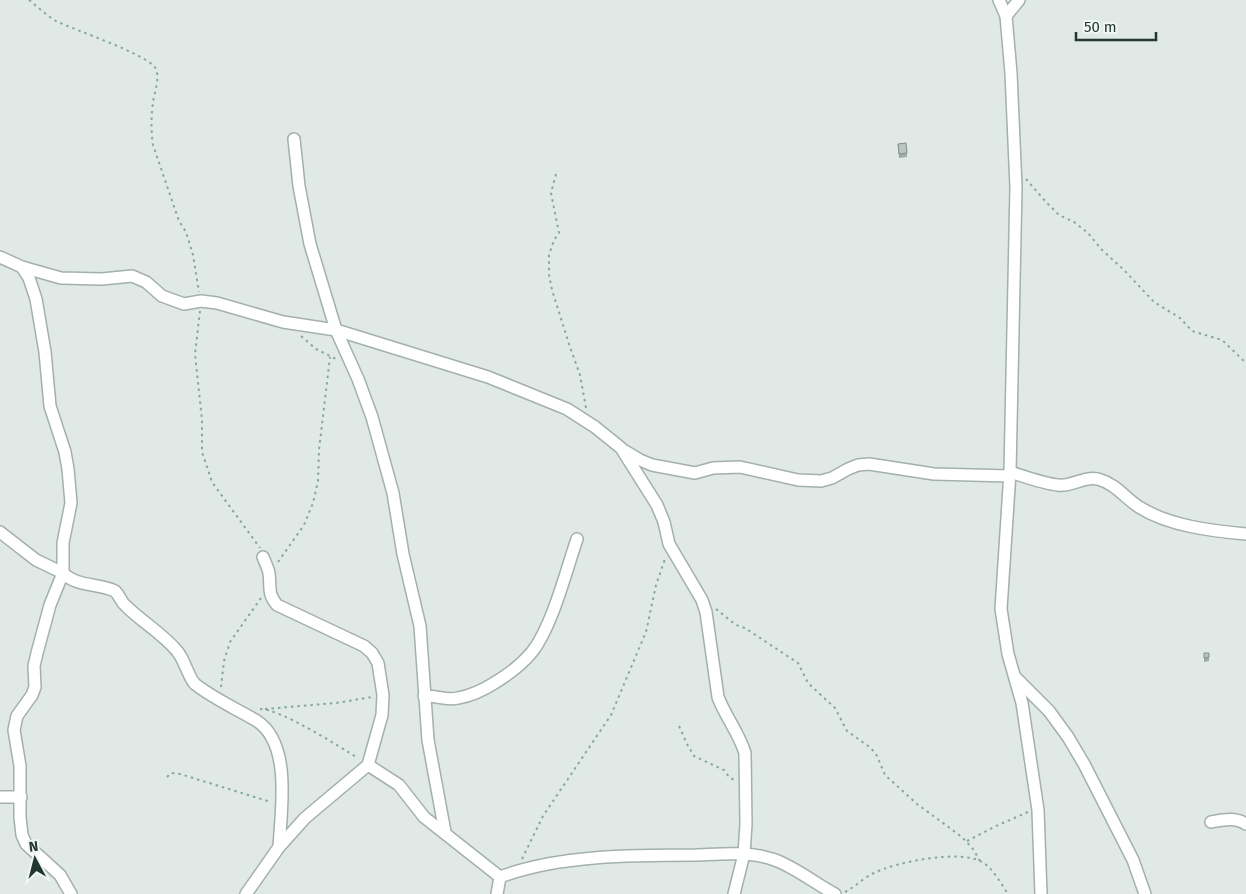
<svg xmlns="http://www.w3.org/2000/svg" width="1246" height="894" font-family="'Fira Sans',sans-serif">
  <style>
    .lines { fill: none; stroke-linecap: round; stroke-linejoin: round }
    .street-casing { stroke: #a3b0ab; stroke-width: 14 }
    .path { stroke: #84a99c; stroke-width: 2; stroke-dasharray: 2.5 4; stroke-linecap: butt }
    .street { stroke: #fff; stroke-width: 11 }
    .wall { fill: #9faaa5 }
    .building { fill: #b9c6c0; stroke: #828b86 }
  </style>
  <rect width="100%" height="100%" fill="#e0e9e5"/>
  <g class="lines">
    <g class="street-casing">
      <g id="street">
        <path d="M999,0L1006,16L1011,73L1016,187L1010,472L1001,609L1008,654L1022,703L1038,810L1041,894"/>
        <path d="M1006,16L1019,0"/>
        <path d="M294,139L299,186L310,244L336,330L358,379L372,417L393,493L403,554L420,626L428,740L445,832"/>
        <path d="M0,257L22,267L61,278L102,279L132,276L146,282L162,296L184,304L201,301L217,303L283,322L336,330L488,377L567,409L595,427L621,448L657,505L664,522L669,544L702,600L706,612L718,697C725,716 739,733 745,753L746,824L744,854L734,894"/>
        <path d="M22,267L29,278L36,299L45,352L50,406L65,452L68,469L71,503L63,543V573C77,587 98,583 115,591C120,596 121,602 126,606C142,622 162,633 177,651C185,660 188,677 195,684C214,699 237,709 257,721C292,744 281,811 279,847"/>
        <path d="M625,451L640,460L652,465L695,473L713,468L740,467L798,480L821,481L832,478L848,469L858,465L869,464L934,474L1010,476"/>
        <path d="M1010,472C1023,476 1045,484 1058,485C1072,487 1083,476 1098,479C1116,484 1125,498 1139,507C1169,526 1212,531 1246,534"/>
        <path d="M0,532L36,560L63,573L50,605L37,653L34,666L35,687L32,695L17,716L14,730L20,766V817L22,835L26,844L60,875L71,894"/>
        <path d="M1015,677L1049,711L1068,737L1084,764L1133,860L1145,894"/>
        <path d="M424,696C437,695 444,701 458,698C471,696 485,689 496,682C509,674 522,664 532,652C552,627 566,571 577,539"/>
        <path d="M368,765L399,785L424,817L500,877"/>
        <path d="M0,797H21"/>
        <path d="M1211,822C1223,820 1235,817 1246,824"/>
        <path d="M500,877C558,855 634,855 696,855C721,854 748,851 772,859C794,866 814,883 835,894"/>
        <path d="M246,894L279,847L305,818L368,765L382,715L383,695L378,663L372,653L364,646L277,605C267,593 271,587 269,573C268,568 265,562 263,557"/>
        <path d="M497,894L500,877"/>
      </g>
    </g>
    <g class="path">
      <path d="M29,0C38,7 47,16 56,21C74,30 150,55 156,69C160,80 154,92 153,103C151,117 151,131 153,145L179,221L186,232L193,255L199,292"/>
      <path d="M556,174L551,193L559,233L554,240L549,255V275L552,290L570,347L580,375L586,408"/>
      <path d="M1026,179L1046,202L1059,215L1074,222L1088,233L1101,249L1124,270L1154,302L1180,318L1192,331L1222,340L1246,363"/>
      <path d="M200,311L195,354L202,420V452L212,482L260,548"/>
      <path d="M301,336L316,349L336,359"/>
      <path d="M278,562L304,525L313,503L318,481L319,450L330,357"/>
      <path d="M716,609L736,625L745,628L798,663L808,683L835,708L847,731L871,748L877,756L885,775L917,804L962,837L973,849L980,861"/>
      <path d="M221,687L224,661L230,642L261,598"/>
      <path d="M260,709C281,709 338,746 358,758"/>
      <path d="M265,709L336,703L372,697"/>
      <path d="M679,726L687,744L694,756L724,770L729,777L734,780"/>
      <path d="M167,777L171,773L180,774L271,802"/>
      <path d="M967,841L994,827L1028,812"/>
      <path d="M522,859L543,816L611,715L646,632L656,585L665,559"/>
      <path d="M845,892C855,887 863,878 874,873C896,862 960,849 982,862C993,868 1001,884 1008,894"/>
    </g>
    <use href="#street" class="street"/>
  </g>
  <g class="wall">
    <path d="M898,144L907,153V157L899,158Z"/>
    <path d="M1204,653H1209V661L1204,662Z"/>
  </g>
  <g class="building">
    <path d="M906,143L907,153L899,154L898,144Z"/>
    <path d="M1204,653H1209V657L1204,658Z"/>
  </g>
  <g transform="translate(35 859) rotate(353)" stroke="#f0f6f3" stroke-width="4" paint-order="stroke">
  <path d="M0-4L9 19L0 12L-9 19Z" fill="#223731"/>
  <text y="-8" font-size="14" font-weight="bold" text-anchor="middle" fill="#223731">N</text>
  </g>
  <path d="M1076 32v8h80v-8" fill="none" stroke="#223731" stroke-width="2.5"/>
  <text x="1084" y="32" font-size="15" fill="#223731" stroke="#f0f6f3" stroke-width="4" paint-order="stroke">50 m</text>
</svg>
